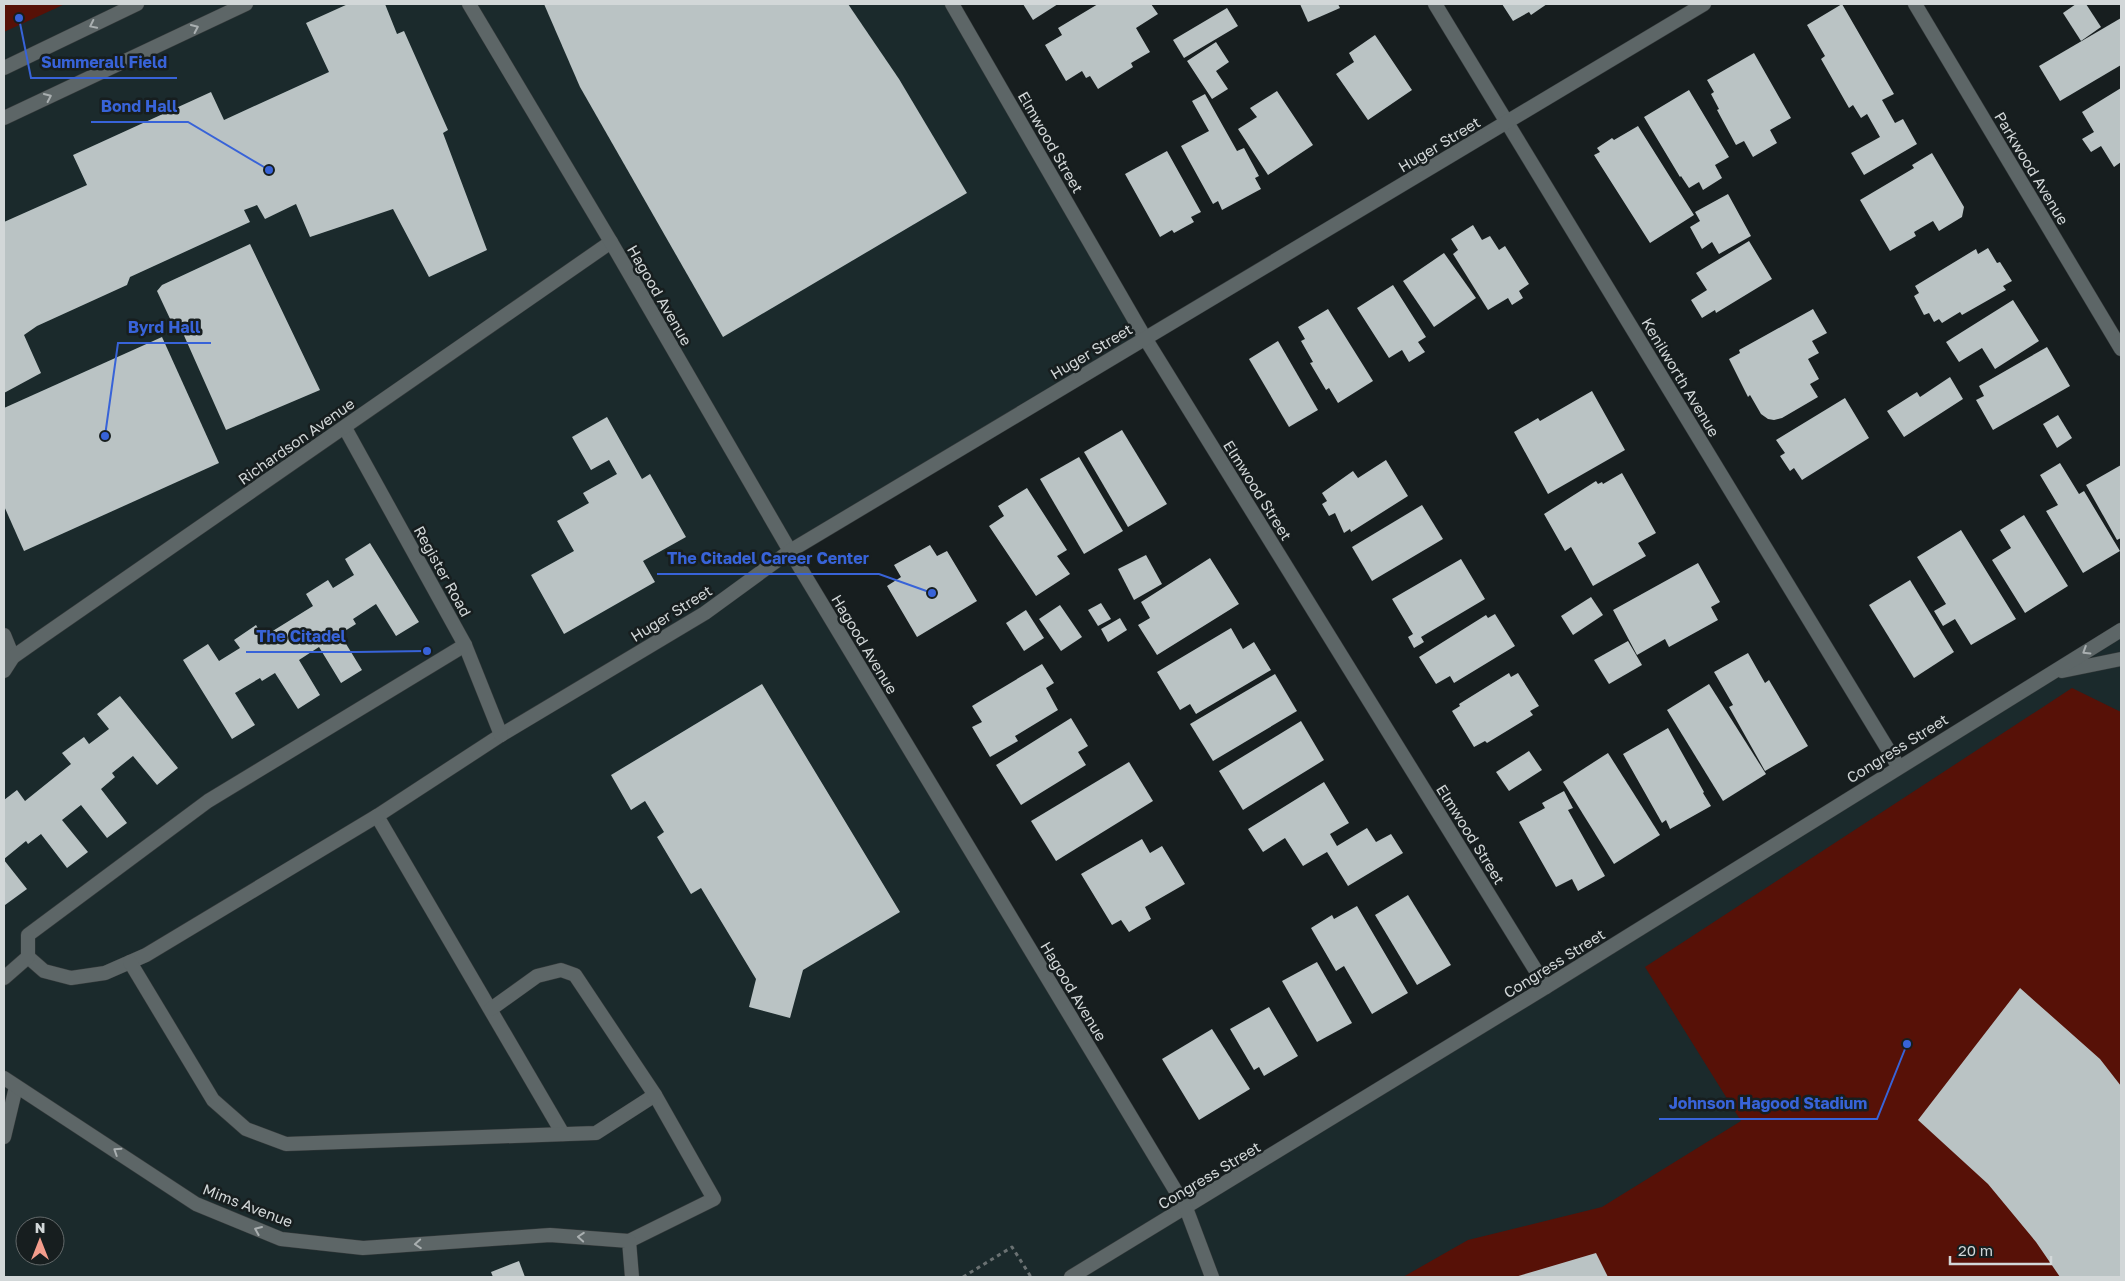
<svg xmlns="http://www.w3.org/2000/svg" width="2125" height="1281" font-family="'Golos Text',sans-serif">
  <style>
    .built { fill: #1b2a2c; fill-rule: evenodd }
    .green { fill: #571107 }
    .building { fill: #bac3c4 }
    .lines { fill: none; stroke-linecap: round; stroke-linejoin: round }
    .service-casing { stroke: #353a3b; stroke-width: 15 }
    .pedestrian-casing { stroke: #353a3b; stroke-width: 15 }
    .minor-casing { stroke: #353a3b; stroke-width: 15 }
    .tertiary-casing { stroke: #353a3b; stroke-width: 15 }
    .path { stroke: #6a7172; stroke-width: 3; stroke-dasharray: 4 4; stroke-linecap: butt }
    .service { stroke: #5d6667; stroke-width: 14 }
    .pedestrian { stroke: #5d6667; stroke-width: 14 }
    .minor { stroke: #5d6667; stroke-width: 14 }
    .tertiary { stroke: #5d6667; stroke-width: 14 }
    .oneway { stroke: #a9afb0 }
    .labels { text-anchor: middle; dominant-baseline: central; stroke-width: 5; stroke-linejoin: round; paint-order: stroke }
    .street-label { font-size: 15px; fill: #d2d7d8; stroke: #171e1f }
    .leader { fill: none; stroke: #3863d8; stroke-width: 2 }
    .callout-dot { fill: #3863d8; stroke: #171e1f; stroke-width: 2 }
    .callout-label { font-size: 16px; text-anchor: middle; font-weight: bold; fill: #3863d8; stroke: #171e1f; stroke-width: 5; stroke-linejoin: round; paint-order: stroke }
  </style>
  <rect width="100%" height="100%" fill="#171e1f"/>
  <path class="built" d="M4,4H952L1145,338L790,552L1186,1208L2121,630V1277H4ZM25,1226H55V1256H25Z"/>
  <g class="green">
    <path d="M4,4H65L4,32Z"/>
    <path d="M2072,688L2121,712V1277H1403L1468,1240L1602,1207L1741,1121L1645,967Z"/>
  </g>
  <g class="building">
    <path d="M348,4H385L397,34L404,31L448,130L443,133L487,250L429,277L393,209L310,237L296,204L265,219L257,205L244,210L250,222L130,277L127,285L37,326L24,335L41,373L4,393V222L87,185L73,155L211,92L224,120L329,72L306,23Z"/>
    <path d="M544,4H848L899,79L967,193L723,337L580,87Z"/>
    <path d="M1023,4H1058L1033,20Z"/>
    <path d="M1098,4H1151L1158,14L1136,28L1150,52L1131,63L1133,67L1098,89L1090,76L1086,78L1082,71L1066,81L1045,45L1062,35L1058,28Z"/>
    <path d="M1300,4H1338L1340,8L1308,22Z"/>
    <path d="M1502,4H1547L1531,15L1529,12L1513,21Z"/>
    <path d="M1842,4L1894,94L1882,100L1895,123L1903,119L1917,144L1864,175L1851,153L1880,137L1867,114L1861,118L1853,105L1849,108L1821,59L1825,56L1807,25Z"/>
    <path d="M2076,4H2086L2101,27L2081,41L2063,13Z"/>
    <path d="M1227,8L1238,26L1184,58L1173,40Z"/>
    <path d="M2121,18V65L2060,101L2039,66Z"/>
    <path d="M1375,35L1412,90L1368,120L1336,74L1354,62L1349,53Z"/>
    <path d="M1216,42L1229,62L1216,71L1228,89L1212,99L1187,61Z"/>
    <path d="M1754,53L1791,118L1770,130L1777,143L1753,157L1744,141L1736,145L1717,110L1719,109L1711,94L1714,92L1707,80Z"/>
    <path d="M2121,88V162L2114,167L2101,146L2091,152L2082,139L2094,132L2082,112Z"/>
    <path d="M1689,90L1729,157L1715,165L1722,178L1703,190L1699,182L1689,188L1681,176L1680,177L1644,117Z"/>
    <path d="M1277,91L1313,145L1268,175L1238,129L1257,117L1250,108Z"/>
    <path d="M1205,94L1237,151L1244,148L1259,176L1255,178L1261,189L1222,210L1218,201L1213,204L1181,146L1209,131L1192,101Z"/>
    <path d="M1638,126L1694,215L1650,243L1594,155L1600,152L1597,148L1612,138L1614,140Z"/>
    <path d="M1167,151L1201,212L1191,217L1194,222L1174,233L1172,230L1160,237L1125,174Z"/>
    <path d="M1932,153L1964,207L1962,217L1939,231L1933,221L1914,232L1916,236L1890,251L1860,200L1914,168L1912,165Z"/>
    <path d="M1728,194L1751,236L1719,254L1712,242L1702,249L1690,227L1700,221L1695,212Z"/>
    <path d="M1473,225L1482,240L1490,236L1499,250L1505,246L1529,284L1519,291L1523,298L1512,305L1508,298L1488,310L1453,254L1458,250L1451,239Z"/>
    <path d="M1749,241L1772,279L1716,313L1715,310L1702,318L1691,300L1707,290L1696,273Z"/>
    <path d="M250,244L320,390L226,430L178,322L172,323L157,291L162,285Z"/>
    <path d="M1988,248L1997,263L2000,262L2012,281L2003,286L2006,290L1962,315L1960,312L1942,323L1939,319L1934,322L1929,313L1924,315L1914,296L1919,293L1915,286L1976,249L1978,254Z"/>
    <path d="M1444,253L1476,298L1434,327L1403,281Z"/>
    <path d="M1393,285L1426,337L1418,342L1425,352L1409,362L1402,350L1389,358L1357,308Z"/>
    <path d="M2013,300L2039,341L1995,369L1982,348L1959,362L1946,342Z"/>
    <path d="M1328,309L1373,381L1338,403L1329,388L1326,390L1310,363L1313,362L1301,341L1305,339L1298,327Z"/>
    <path d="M1813,309L1827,333L1812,341L1819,353L1808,359L1819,379L1810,384L1818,397L1782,418L1774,420L1768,419L1761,414L1750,395L1748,397L1729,359L1740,353L1739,350Z"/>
    <path d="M162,337L219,463L24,551L4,506V408Z"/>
    <path d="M1278,341L1318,410L1289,427L1249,359Z"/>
    <path d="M2047,347L2070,386L1993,430L1976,400L1984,396L1979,386Z"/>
    <path d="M1950,377L1963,399L1904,437L1887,411L1917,392L1920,397Z"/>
    <path d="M1592,391L1625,450L1548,494L1514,432L1538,418L1540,421Z"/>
    <path d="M1845,398L1869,438L1802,480L1794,468L1790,471L1780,456L1785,453L1776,440Z"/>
    <path d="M2058,415L2072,438L2057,448L2043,424Z"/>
    <path d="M607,417L642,479L650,474L686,537L643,561L655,582L564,634L531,575L574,551L557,521L589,503L583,493L617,474L609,460L591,470L572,437Z"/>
    <path d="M1122,430L1167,504L1128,527L1084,452Z"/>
    <path d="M1079,457L1123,531L1084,554L1040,479Z"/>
    <path d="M1386,460L1408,496L1351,532L1350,529L1344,533L1335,513L1329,516L1322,504L1327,501L1322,493L1353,471L1358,478Z"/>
    <path d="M2060,463L2079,494L2084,491L2120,551L2083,573L2046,511L2058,505L2040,475Z"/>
    <path d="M2121,465V538L2117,540L2086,485Z"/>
    <path d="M1622,473L1656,533L1638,543L1646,556L1593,586L1571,547L1565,551L1544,514L1596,481L1598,484L1602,482L1603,484Z"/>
    <path d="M1027,488L1067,550L1057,556L1070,574L1036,596L989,526L1004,516L998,506Z"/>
    <path d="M1422,505L1443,539L1372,581L1352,547Z"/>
    <path d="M2024,515L2068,586L2025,613L1992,560L2011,548L2000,530Z"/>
    <path d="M1961,530L2016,619L1971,645L1955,619L1943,626L1934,611L1946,604L1917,557Z"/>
    <path d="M370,543L419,622L396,636L376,604L353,619L356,624L340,634L362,670L341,683L319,647L299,660L320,695L298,709L275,673L262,681L260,678L235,693L255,725L232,739L183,660L208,644L219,661L240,648L234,640L256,625L263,637L313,606L306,594L328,580L333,588L354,575L345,559Z"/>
    <path d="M930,545L937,556L947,551L977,601L917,637L887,586L901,577L894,565Z"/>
    <path d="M1146,555L1162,584L1134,600L1118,569Z"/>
    <path d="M1210,558L1239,604L1157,655L1138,625L1150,618L1141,602Z"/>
    <path d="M1461,559L1485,599L1421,637L1424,642L1414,648L1408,637L1413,634L1392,599Z"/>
    <path d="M1698,563L1720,602L1711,607L1718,620L1669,647L1665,639L1637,655L1613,610Z"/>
    <path d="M1910,580L1954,652L1914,678L1869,605Z"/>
    <path d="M1591,597L1603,615L1573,635L1561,616Z"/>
    <path d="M1101,603L1111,619L1098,626L1088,610Z"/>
    <path d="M1060,605L1082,637L1061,651L1039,619Z"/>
    <path d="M1026,610L1044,638L1024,651L1006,623Z"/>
    <path d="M1495,614L1515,646L1454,683L1450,676L1436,684L1419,657L1486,615L1488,618Z"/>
    <path d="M1120,618L1127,630L1108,642L1101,629Z"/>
    <path d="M1231,628L1243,649L1254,642L1271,670L1196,714L1190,704L1180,710L1157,672Z"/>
    <path d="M1628,641L1642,665L1609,684L1594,660Z"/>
    <path d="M1748,653L1765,683L1769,680L1808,746L1765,771L1729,707L1733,705L1714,672Z"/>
    <path d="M1042,664L1054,683L1046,688L1058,710L1015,736L1018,741L990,757L972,727L982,722L972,706Z"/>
    <path d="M1509,673L1511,677L1518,673L1539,706L1530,711L1533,715L1487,743L1485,741L1474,747L1452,711L1460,706L1459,704Z"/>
    <path d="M1275,674L1297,711L1213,761L1190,724Z"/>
    <path d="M762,684L900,912L803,970L790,1018L749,1007L756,979L701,888L691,894L657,837L664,832L645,801L631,810L611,775Z"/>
    <path d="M1709,684L1766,774L1723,801L1667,710Z"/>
    <path d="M120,696L178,768L157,785L133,756L112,773L115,777L101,789L127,823L107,838L81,805L62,820L88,852L67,868L41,834L28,844L26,841L4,859V800L17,790L25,801L71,764L62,753L84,737L89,744L109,729L97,714Z"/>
    <path d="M1071,718L1088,746L1078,752L1086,765L1021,805L996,765Z"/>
    <path d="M1301,721L1324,760L1243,810L1219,771Z"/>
    <path d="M1668,728L1704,792L1703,793L1711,806L1670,829L1666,820L1662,823L1623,754Z"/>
    <path d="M1529,751L1542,770L1509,791L1496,772Z"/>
    <path d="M1608,753L1660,835L1614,864L1563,782Z"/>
    <path d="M1129,762L1153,801L1056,861L1031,821Z"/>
    <path d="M1324,782L1349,823L1330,834L1337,846L1367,828L1376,842L1391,834L1403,853L1348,886L1327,852L1303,866L1285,838L1263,852L1248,829Z"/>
    <path d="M1564,791L1573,808L1568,810L1605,876L1578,891L1572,879L1556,887L1519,822L1545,808L1542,803Z"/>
    <path d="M1142,839L1150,853L1162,846L1185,884L1145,907L1151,919L1129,932L1121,920L1112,925L1081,874Z"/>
    <path d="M4,860L27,889L5,905L4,903Z"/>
    <path d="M1408,895L1451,965L1417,985L1375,915Z"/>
    <path d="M1357,906L1408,993L1372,1014L1344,966L1336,971L1311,928L1332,915L1334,919Z"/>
    <path d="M1317,962L1352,1023L1317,1042L1282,981Z"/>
    <path d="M2020,988L2100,1059L2121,1086V1277H2060L2036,1242L1988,1184L1918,1120Z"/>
    <path d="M1269,1007L1298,1056L1264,1076L1259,1067L1254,1070L1230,1029Z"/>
    <path d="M1212,1029L1250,1089L1199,1120L1162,1059Z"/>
    <path d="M1596,1253L1608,1277H1515Z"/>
    <path d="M519,1261L525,1277H493L491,1272Z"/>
  </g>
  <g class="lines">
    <g class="service-casing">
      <g id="service">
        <path d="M377,816L563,1134"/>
        <path d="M28,957L44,971L71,978L105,973L146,955L377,816L501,735"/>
        <path d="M130,962L213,1100L246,1129L286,1144L596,1133L655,1095"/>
        <path d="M4,978L28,957V935L208,801L465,645"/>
        <path d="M491,1009L537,976L561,970L575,975L655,1095L714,1199L629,1241"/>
        <path d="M4,1137L16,1087"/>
      </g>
    </g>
    <g class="pedestrian-casing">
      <path id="pedestrian" d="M501,735L705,613L790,551"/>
    </g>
    <g class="minor-casing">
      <g id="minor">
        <path d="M952,4L1145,338L1546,987"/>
        <path d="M1435,4L1898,766"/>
        <path d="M1915,4L2121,349"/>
        <path d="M345,428L465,645L501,735"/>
        <path d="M4,635L13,657"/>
        <path d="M4,671L13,657L40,638L611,242"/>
        <path d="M2062,671L2121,659"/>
        <path d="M4,1078L196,1204L281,1239L363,1248L550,1235L629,1241L632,1277"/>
        <path d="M1071,1277L1546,987L2121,630"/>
      </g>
    </g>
    <g class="tertiary-casing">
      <g id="tertiary">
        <path d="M469,4L611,242L790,551L1186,1208L1212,1277"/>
        <path d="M4,68L137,4"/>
        <path d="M4,118L246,4"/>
        <path d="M790,551L1704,4"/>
      </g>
    </g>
    <path class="path" d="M963,1277L1012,1247L1031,1277"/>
    <use href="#service" class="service"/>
    <use href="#pedestrian" class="pedestrian"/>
    <use href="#minor" class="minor"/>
    <use href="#tertiary" class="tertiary"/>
  </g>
  <defs><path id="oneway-chevron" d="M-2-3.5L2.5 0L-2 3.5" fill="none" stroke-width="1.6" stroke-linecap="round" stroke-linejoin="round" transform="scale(1.25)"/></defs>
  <g class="oneway">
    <use href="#oneway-chevron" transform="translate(93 25) rotate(154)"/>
    <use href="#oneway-chevron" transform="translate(195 28) rotate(-25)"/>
    <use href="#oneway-chevron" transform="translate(48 97) rotate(-25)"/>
    <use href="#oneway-chevron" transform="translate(2086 651) rotate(148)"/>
    <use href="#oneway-chevron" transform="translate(117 1151) rotate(-147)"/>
    <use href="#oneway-chevron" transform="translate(258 1230) rotate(-157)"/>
    <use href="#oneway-chevron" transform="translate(581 1237) rotate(-176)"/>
    <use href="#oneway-chevron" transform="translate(418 1244) rotate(176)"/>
  </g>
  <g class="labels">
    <g class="street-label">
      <text transform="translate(1051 142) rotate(60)">Elmwood Street</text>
      <text transform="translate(1439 144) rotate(-31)">Huger Street</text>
      <text transform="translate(2032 168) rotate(59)">Parkwood Avenue</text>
      <text transform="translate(660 295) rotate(60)">Hagood Avenue</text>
      <text transform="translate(1091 351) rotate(-31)">Huger Street</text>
      <text transform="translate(1681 377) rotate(59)">Kenilworth Avenue</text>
      <text transform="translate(296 441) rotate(-35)">Richardson Avenue</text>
      <text transform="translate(1258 490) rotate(58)">Elmwood Street</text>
      <text transform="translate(443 571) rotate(61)">Register Road</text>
      <text transform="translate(671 613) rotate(-32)">Huger Street</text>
      <text transform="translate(865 644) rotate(59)">Hagood Avenue</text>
      <text transform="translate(1897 748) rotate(-32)">Congress Street</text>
      <text transform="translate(1471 834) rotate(58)">Elmwood Street</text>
      <text transform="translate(1554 963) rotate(-32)">Congress Street</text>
      <text transform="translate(1074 991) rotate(59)">Hagood Avenue</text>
      <text transform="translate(1209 1175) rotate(-31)">Congress Street</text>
      <text transform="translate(248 1205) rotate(21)">Mims Avenue</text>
    </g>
  </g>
  <path class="leader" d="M19 18L31 78H177M269 170L188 122H91M105 436L118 343H211M932 593L879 574H657M427 651L356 652H246M1907 1044L1877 1119H1659"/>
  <g class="callout-dot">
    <circle cx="19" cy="18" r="5"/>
    <circle cx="269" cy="170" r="5"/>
    <circle cx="105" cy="436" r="5"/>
    <circle cx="932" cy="593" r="5"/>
    <circle cx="427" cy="651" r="5"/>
    <circle cx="1907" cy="1044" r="5"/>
  </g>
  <g class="callout-label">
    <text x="104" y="68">Summerall Field</text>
    <text x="139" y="112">Bond Hall</text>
    <text x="164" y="333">Byrd Hall</text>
    <text x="768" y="564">The Citadel Career Center</text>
    <text x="301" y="642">The Citadel</text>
    <text x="1768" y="1109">Johnson Hagood Stadium</text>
  </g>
  <rect width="2125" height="1281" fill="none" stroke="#d2d7d8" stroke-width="10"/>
  <g transform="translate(40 1241)"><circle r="24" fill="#171e1f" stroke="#626869"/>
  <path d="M0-4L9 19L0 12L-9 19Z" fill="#f49d8c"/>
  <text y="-8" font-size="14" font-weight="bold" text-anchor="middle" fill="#d2d7d8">N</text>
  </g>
  <path d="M1950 1256v8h101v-8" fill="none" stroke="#d2d7d8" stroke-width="2.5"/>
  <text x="1958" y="1256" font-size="15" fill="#d2d7d8" stroke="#171e1f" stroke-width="4" paint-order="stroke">20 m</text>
</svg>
